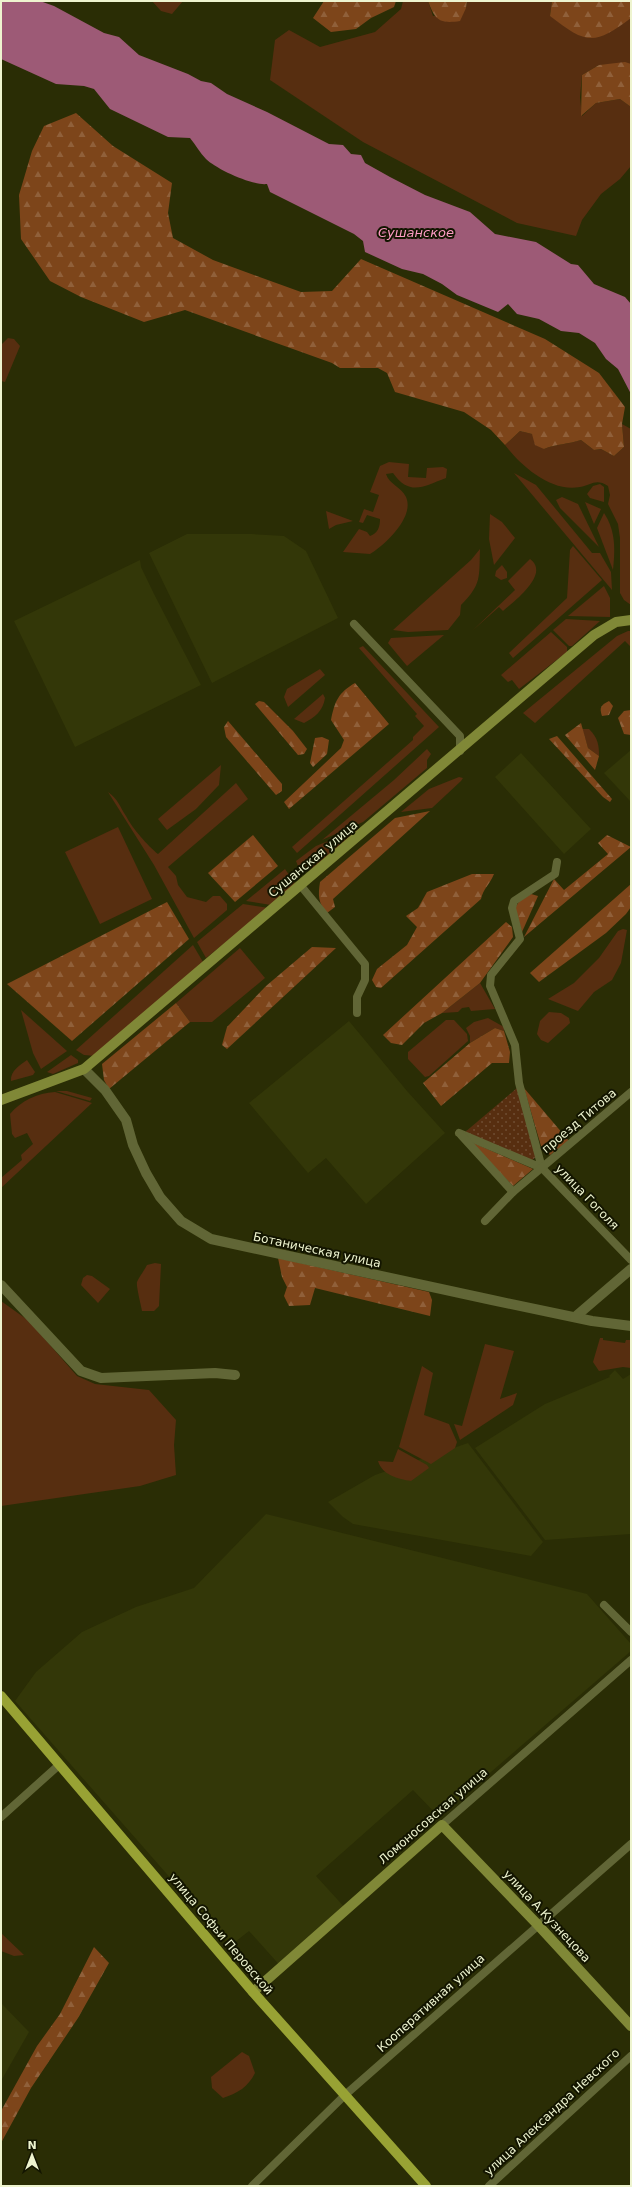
<svg xmlns="http://www.w3.org/2000/svg" width="632" height="2187" font-family="'DejaVu Sans',sans-serif">
  <style>
    .built { fill: #333708 }
    .grass { fill: #572e10 }
    .forest { fill: url(#forest-firs) }
    .park { fill: url(#park-dots) }
    .water { fill: #9d5a76 }
    .lines { fill: none; stroke-linecap: round; stroke-linejoin: round }
    .minor { stroke: #616636; stroke-width: 8 }
    .tertiary { stroke: #616636; stroke-width: 10 }
    .secondary { stroke: #808837; stroke-width: 10 }
    .primary { stroke: #98a234; stroke-width: 10 }
    .labels { text-anchor: middle; dominant-baseline: central; stroke-width: 4; stroke-linejoin: round; paint-order: stroke }
    .street-label { font-size: 12px; fill: #eef4cf; stroke: #131500 }
    .water-label { font-size: 13px; font-style: italic; fill: #fd9bc3; stroke: #131500 }
  </style>
  <defs>
    <pattern id="forest-firs" width="22" height="20" patternUnits="userSpaceOnUse"><rect width="22" height="20" fill="#7d451a"/><path d="M5 1l3.5 6h-7zM16 11l3.5 6h-7z" fill="#90603a"/></pattern>
    <pattern id="park-dots" width="8" height="8" patternUnits="userSpaceOnUse"><rect width="8" height="8" fill="#572e10"/><path d="M2 2h.1M6 6h.1" fill="none" stroke="#6f4d32" stroke-width="1.8" stroke-linecap="round"/></pattern>
  </defs>
  <rect width="100%" height="100%" fill="#2a2d05"/>
  <g class="built">
    <path d="M187,534H252L284,536L306,551L338,618L212,683L149,553Z"/>
    <path d="M140,560L141,567L154,594L201,685L75,747L14,621Z"/>
    <path d="M631,750V802L604,773Z"/>
    <path d="M521,753L591,829L564,854L495,777Z"/>
    <path d="M349,1021L407,1091L445,1133L366,1204L326,1158L308,1173L249,1103Z"/>
    <path d="M615,1370L623,1379L631,1374V1534L545,1540L475,1448L545,1404L610,1377L609,1376Z"/>
    <path d="M468,1443L543,1542L531,1556L353,1524L343,1517L328,1502L375,1475Z"/>
    <path d="M266,1514L587,1594L631,1644V1651L439,1817L413,1790L316,1876L348,1911L283,1969L249,1931L230,1946L15,1701L36,1672L82,1632L136,1607L194,1588Z"/>
    <path d="M1,2003L29,2032L1,2081Z"/>
  </g>
  <g class="grass">
    <path d="M152,1H183L172,14L161,11Z"/>
    <path d="M403,1H428L433,16L466,8L467,1H552L550,16L631,18V14V64L599,65L582,75L580,97L582,116L596,103L620,99L631,107V166L620,179L601,194L582,220L576,236L517,223L363,142L270,80L275,40L289,30L320,47L375,32L401,9Z"/>
    <path d="M8,338L14,339L20,346L5,382L1,381V345Z"/>
    <path d="M622,424L631,429V605L624,600L620,593V538L618,524L608,504L610,495L608,486C596,478 591,485 580,487C551,493 520,465 505,445L520,431L532,434L544,449C556,444 569,444 581,440L594,450L601,449L614,456L624,447Z"/>
    <path d="M389,462L409,464L408,477L426,478L427,468L443,467L447,469L446,478C424,486 410,497 393,473L386,474C389,484 401,487 406,497C415,517 385,545 370,554L343,552L359,529L367,532L370,536C378,533 380,527 380,519L367,515L363,523L359,522L364,509L373,512L379,495L370,492L380,466Z"/>
    <path d="M514,473L536,485L592,553H600L611,572L612,590Z"/>
    <path d="M600,484L604,487V502L590,498L587,494L593,486Z"/>
    <path d="M562,497L578,504L599,547L560,508L556,500Z"/>
    <path d="M585,502L601,509L594,524Z"/>
    <path d="M326,511L353,521L336,525L329,529Z"/>
    <path d="M604,513C616,531 615,550 613,570L597,528Z"/>
    <path d="M490,514L502,522L515,538L494,565L489,539Z"/>
    <path d="M573,546L602,580L513,658L509,653L567,598L570,550Z"/>
    <path d="M480,549C479,577 482,584 461,605L460,615L448,630L408,632L393,630L471,560Z"/>
    <path d="M530,559C551,574 513,602 503,611L499,607L472,631L515,590L508,581Z"/>
    <path d="M502,565L507,572V578L501,580L495,576L496,571Z"/>
    <path d="M604,586L610,598V617L568,616Z"/>
    <path d="M566,619L600,621L572,646H569L553,630Z"/>
    <path d="M628,631H631V647L625,641L535,723L523,713L617,636Z"/>
    <path d="M551,632L567,647V652L519,689L512,680L508,682L501,675Z"/>
    <path d="M444,635L407,666L388,643L391,638Z"/>
    <path d="M363,646L439,727L297,853L292,847L413,740V737L424,726L415,716L417,714L359,648Z"/>
    <path d="M320,669L325,675L288,707L284,697L287,689Z"/>
    <path d="M323,694L325,698C323,711 315,717 304,723L294,719Z"/>
    <path d="M582,729H589C598,738 599,745 599,756L588,748Z"/>
    <path d="M427,749L431,754L427,760V768L363,822L322,840L394,780Z"/>
    <path d="M221,765L219,785L196,809L167,830L158,819Z"/>
    <path d="M459,777L463,778L461,781L432,808L401,812L429,789Z"/>
    <path d="M236,783L248,799L168,867L176,876L178,885L187,897L206,902L213,896H220L227,904V910L194,938L154,865L108,792C118,799 120,807 126,816C132,828 148,846 158,854Z"/>
    <path d="M118,827L152,899L100,924L65,852Z"/>
    <path d="M360,828L313,868L300,871L296,861L316,846Z"/>
    <path d="M285,869L296,885L271,905L246,901Z"/>
    <path d="M243,904L269,908L206,958L197,942Z"/>
    <path d="M623,929L627,930L621,963L612,980L594,992L578,1011L548,999L574,983L599,958L618,931Z"/>
    <path d="M193,945L203,962L95,1056L84,1055L76,1050Z"/>
    <path d="M240,948L265,978L212,1022H190L176,1003Z"/>
    <path d="M480,983L495,1009L471,1011L469,1007L462,1008L458,1012L442,1013Z"/>
    <path d="M21,1010L67,1051L41,1069L33,1053Z"/>
    <path d="M549,1012L561,1013L569,1018L570,1023L548,1043L541,1040L537,1034L540,1021Z"/>
    <path d="M488,1018L504,1027V1031L495,1028L470,1043V1036L466,1028L474,1022Z"/>
    <path d="M446,1020H454L467,1034L468,1041L429,1076L425,1077L408,1059V1052Z"/>
    <path d="M71,1055L78,1060V1063L53,1074L47,1072Z"/>
    <path d="M27,1060L35,1072L33,1075L11,1081C10,1071 20,1065 27,1060Z"/>
    <path d="M56,1091H67L92,1098L90,1101Z"/>
    <path d="M55,1092L92,1103L1,1188V1178L22,1160L21,1155L33,1144L27,1133L15,1138L12,1134L10,1114C21,1101 37,1093 55,1092Z"/>
    <path d="M155,1263L161,1264L159,1306L154,1311H142C141,1305 136,1286 137,1282C139,1277 144,1271 147,1265Z"/>
    <path d="M87,1275L92,1276L110,1289L98,1303L81,1285L83,1278Z"/>
    <path d="M1,1301L29,1321L77,1376L95,1384L149,1390L176,1420L174,1445L176,1475L140,1486L1,1506Z"/>
    <path d="M600,1338H603V1340L625,1343L626,1340H631V1368L623,1367L599,1371L593,1362Z"/>
    <path d="M485,1344L514,1351L500,1399L517,1393L513,1405L460,1440L454,1424L462,1426Z"/>
    <path d="M422,1366L433,1373L424,1415L449,1424L457,1442L455,1448L431,1464L399,1447Z"/>
    <path d="M398,1449L427,1465L429,1468L411,1481C398,1479 382,1475 378,1461L393,1462Z"/>
    <path d="M1,1933L24,1955L14,1956L1,1951Z"/>
    <path d="M242,2052L249,2056L255,2073C248,2087 238,2093 223,2098L212,2088L211,2077Z"/>
  </g>
  <g class="forest">
    <path d="M324,1H396L394,7L371,18L356,29L331,32L313,18Z"/>
    <path d="M428,1H467L466,8L460,21C439,24 435,20 428,1Z"/>
    <path d="M552,1H631V18C594,46 586,44 550,16Z"/>
    <path d="M625,62L631,64V107L620,99L596,103L581,116L582,75L599,65Z"/>
    <path d="M76,113L113,146L172,183L168,213L173,238L213,260L301,292L332,291L361,259L545,339L599,373L625,407L622,424L624,447L614,456L601,449L594,450L581,440C569,444 556,444 544,449L535,445L532,434L520,431L505,445L491,430L464,412L395,392L387,373L378,368H340L332,363L185,310L144,322L81,297L50,281L21,239L19,195L32,151L44,126Z"/>
    <path d="M355,683L389,724L289,809L284,802L341,748L344,740L331,720C335,701 338,693 355,683Z"/>
    <path d="M259,701L264,702L293,731L307,749L304,754L298,755L255,704Z"/>
    <path d="M609,701L613,706L609,715L602,716C599,707 601,705 609,701Z"/>
    <path d="M631,710V735L624,734L618,718L624,711Z"/>
    <path d="M228,721L282,784V791L276,795L226,737L224,727Z"/>
    <path d="M581,723L588,748L599,756L595,770L565,735Z"/>
    <path d="M557,736L612,799L610,802L603,797L549,739Z"/>
    <path d="M322,737L329,740L327,754L313,767L310,763L315,738Z"/>
    <path d="M430,811L333,899L335,907L327,913C318,903 318,895 320,882L395,818Z"/>
    <path d="M253,835L278,866L235,902L208,873Z"/>
    <path d="M607,835L631,847L524,937L554,879L564,890L608,854L598,843Z"/>
    <path d="M472,874H494C490,884 483,889 481,899L381,988L376,987L372,980L377,969L407,945L417,927L406,916L418,908L427,892Z"/>
    <path d="M631,884V907L626,914L606,933L539,982L530,973Z"/>
    <path d="M531,894L538,896L522,932L515,908L520,900Z"/>
    <path d="M167,902L189,939L72,1041L7,984Z"/>
    <path d="M506,922L512,927L513,937L480,983L442,1013L424,1023L402,1045L391,1043L383,1035Z"/>
    <path d="M312,947L336,948L227,1049L222,1045L227,1027L266,986Z"/>
    <path d="M176,1003L190,1022L109,1089L104,1080L102,1064Z"/>
    <path d="M495,1028L504,1031L510,1052L509,1063H492L441,1106L423,1083L470,1043Z"/>
    <path d="M524,1088L569,1141L550,1155L541,1146Z"/>
    <path d="M469,1141L533,1169L513,1186Z"/>
    <path d="M278,1258L429,1292L432,1300L430,1316L315,1288L310,1305L289,1306L284,1296L287,1287L282,1277Z"/>
    <path d="M94,1947L109,1963L78,2018L31,2088L1,2143V2111L37,2046L60,2014Z"/>
  </g>
  <path class="park" d="M517,1088L538,1155L530,1162L464,1133Z"/>
  <path class="water" d="M1,1H40L54,6L104,33L119,37L139,55L188,74L201,81L211,83L227,94L267,112L329,144L343,145L351,154L361,155L365,163L390,177L425,195L470,212L495,234L536,242L571,264L578,265L594,284L625,297L631,304V394L618,369L606,359L595,343L579,333L561,331L539,319L517,314L508,304L498,312L457,295L442,284L423,274L402,269L365,252L363,241L354,234L270,192L267,184C253,186 216,169 206,159C200,153 196,145 190,138L168,137L110,109L94,89L84,86L56,84L1,59Z"/>
  <g class="lines">
    <g class="minor">
      <path d="M354,624L460,736V751"/>
      <path d="M301,886L365,964V980L357,997V1013"/>
      <path d="M459,1133L542,1168L519,1083L515,1045L490,986L491,975L520,939L512,908L514,901L555,874L557,862"/>
      <path d="M461,1135L513,1192"/>
      <path d="M542,1168L631,1260"/>
      <path d="M485,1221L513,1192L631,1092"/>
      <path d="M604,1605L631,1632"/>
      <path d="M1,1817L59,1765"/>
      <path d="M442,1825L631,1660"/>
      <path d="M252,2186L345,2095L631,1844"/>
      <path d="M489,2186L631,2056"/>
    </g>
    <g class="tertiary">
      <path d="M84,1069L105,1090L126,1120L133,1145L146,1173L160,1197L181,1221L211,1239L492,1300L592,1321L631,1326"/>
      <path d="M1,1285L81,1371L101,1378L215,1373L235,1375"/>
      <path d="M575,1317L631,1269"/>
    </g>
    <g class="secondary">
      <path d="M1,1100L84,1069L594,635L616,622L631,620"/>
      <path d="M253,1992L442,1825L538,1925L631,2026"/>
    </g>
    <path class="primary" d="M1,1696L253,1992L426,2186"/>
  </g>
  <g class="labels">
    <g class="street-label">
      <text transform="translate(313 859) rotate(-40)">Сушанская улица</text>
      <text transform="translate(579 1121) rotate(-40)">проезд Титова</text>
      <text transform="translate(587 1197) rotate(46)">улица Гоголя</text>
      <text transform="translate(317 1250) rotate(12)">Ботаническая улица</text>
      <text transform="translate(433 1816) rotate(-41)">Ломоносовская улица</text>
      <text transform="translate(547 1916) rotate(47)">улица А.Кузнецова</text>
      <text transform="translate(221 1934) rotate(50)">улица Софьи Перовской</text>
      <text transform="translate(431 2003) rotate(-42)">Кооперативная улица</text>
      <text transform="translate(552 2112) rotate(-43)">улица Александра Невского</text>
    </g>
    <g class="water-label">
      <text x="416" y="232">Сушанское</text>
    </g>
  </g>
  <rect width="632" height="2187" fill="none" stroke="#eef4cf" stroke-width="4"/>
  <g transform="translate(32 2155)" stroke="#131500" stroke-width="3" paint-order="stroke">
  <path d="M0-3L7 15L0 10L-7 15Z" fill="#eef4cf"/>
  <text y="-6" font-size="11" font-weight="bold" text-anchor="middle" fill="#eef4cf">N</text>
  </g>
</svg>
